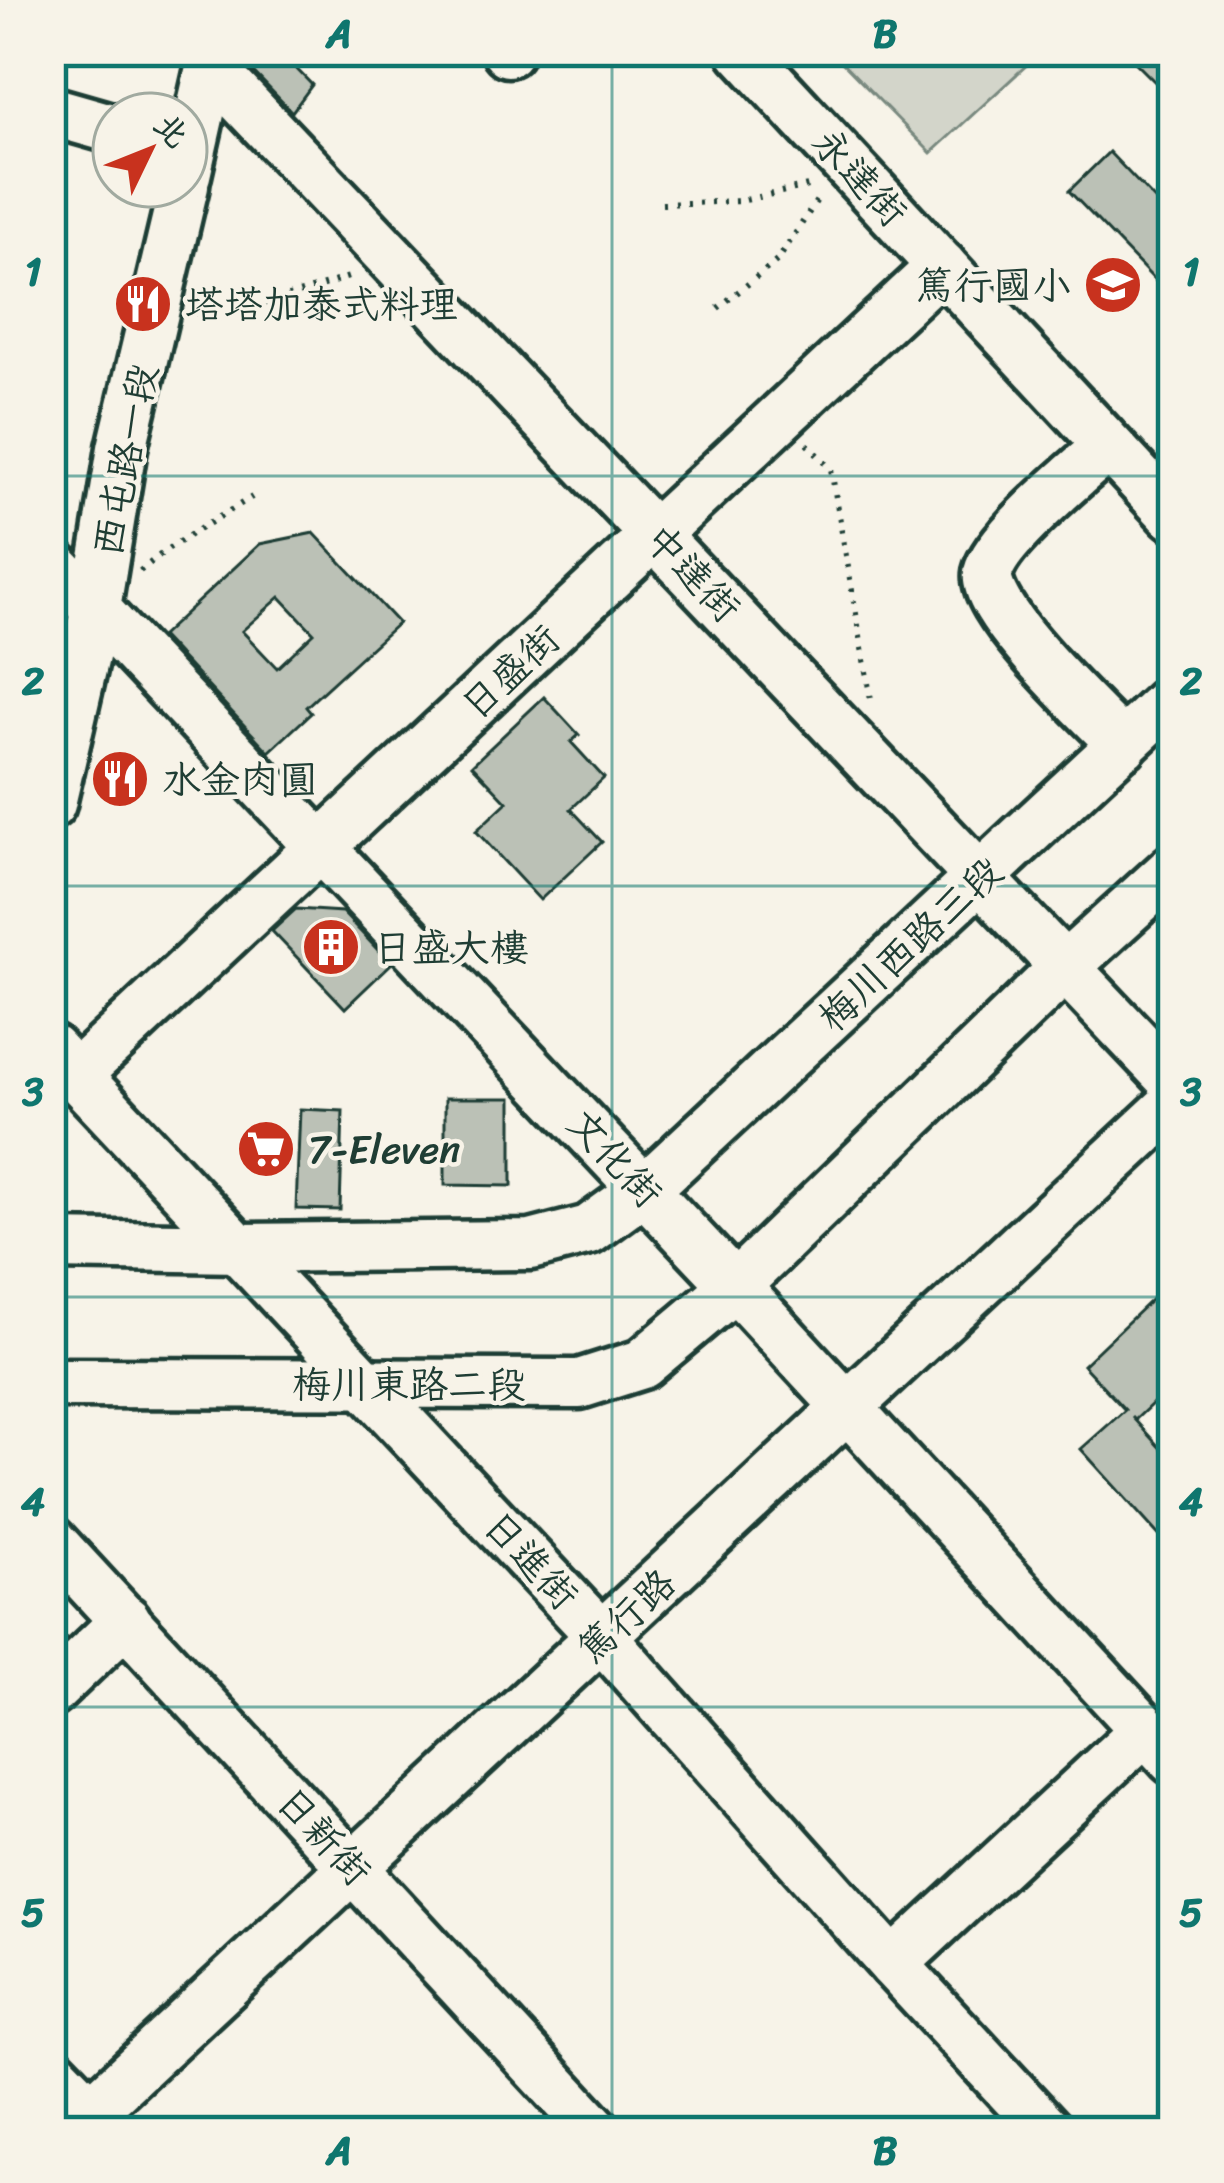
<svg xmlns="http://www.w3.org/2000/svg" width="1224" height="2183" font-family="Sriracha,'LXGW WenKai TC',sans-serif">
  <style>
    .green { fill: #d3d5ca; stroke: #79897f; stroke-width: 3 }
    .building { fill: #bbc1b6; stroke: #1f3d34; stroke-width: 3; fill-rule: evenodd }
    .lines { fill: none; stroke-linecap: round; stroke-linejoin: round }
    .minor-casing { stroke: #1f3d34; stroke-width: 57 }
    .path { stroke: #1f3d34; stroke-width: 6; stroke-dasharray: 3 9; stroke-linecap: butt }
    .minor { stroke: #f7f3e8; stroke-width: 48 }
    .grid { fill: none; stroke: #0f766e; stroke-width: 3; stroke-opacity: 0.55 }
    .labels { text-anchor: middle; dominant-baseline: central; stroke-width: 9; stroke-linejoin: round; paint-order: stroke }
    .street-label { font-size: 39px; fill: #1f3d34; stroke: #f7f3e8 }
    .poi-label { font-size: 39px; fill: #1f3d34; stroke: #f7f3e8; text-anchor: start }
    .neatline { fill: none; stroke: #0f766e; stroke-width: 4.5 }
    .grid-label { font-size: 39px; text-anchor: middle; font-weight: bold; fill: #0f766e }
  </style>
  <rect width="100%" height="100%" fill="#f7f3e8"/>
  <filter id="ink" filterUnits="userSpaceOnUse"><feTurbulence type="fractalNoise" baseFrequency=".00833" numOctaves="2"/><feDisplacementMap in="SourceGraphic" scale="24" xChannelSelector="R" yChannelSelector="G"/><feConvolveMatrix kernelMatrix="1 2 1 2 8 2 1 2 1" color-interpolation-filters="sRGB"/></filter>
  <g filter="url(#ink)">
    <path class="green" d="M831,51H1042L931,153Z"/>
    <g class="building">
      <path d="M242,51H279L312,85L292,112L241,59Z"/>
      <path d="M1124,51H1173V100Z"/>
      <path d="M1109,152L1173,219V299L1069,191Z"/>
      <path d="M314,533L398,623L306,707L311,713L269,752L161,636L260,544ZM280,597L314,633L277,668L242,631Z"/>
      <path d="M544,697L579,735L571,742L604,778L571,809L602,842L540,900L476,831L507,802L472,765Z"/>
      <path d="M296,909L342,912L391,964L345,1008L272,931Z"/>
      <path d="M445,1098H512V1186L445,1185Z"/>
      <path d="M300,1109L343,1111L340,1210L296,1209Z"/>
      <path d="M1173,1279V1384L1135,1420L1132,1417L1173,1462V1551L1081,1449L1125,1410L1083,1365Z"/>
    </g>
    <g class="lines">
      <g class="minor-casing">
        <g id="minor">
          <path d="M507,51L508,52"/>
          <path d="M742,51L1173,515"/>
          <path d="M211,68L1173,1081"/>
          <path d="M51,111L114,129"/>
          <path d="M186,175L214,51"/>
          <path d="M1108,446C1080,471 996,539 988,573C981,610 1095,716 1123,745"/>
          <path d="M51,562L735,1286L1173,1760"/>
          <path d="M51,804L96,608L122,448L184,186"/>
          <path d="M51,1049L603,1638L893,1964L1049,2132"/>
          <path d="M76,1075L942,266"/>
          <path d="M51,1245L241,1248L531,1245L589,1230L644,1190L1173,697"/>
          <path d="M51,1383L579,1384L642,1364L735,1286L1064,968L1173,869"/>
          <path d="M51,1541L597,2132"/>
          <path d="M51,1692L126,1620"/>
          <path d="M893,1964L1145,1730"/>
          <path d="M51,2070L91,2111"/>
          <path d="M86,2132L91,2111L1173,1104"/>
        </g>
      </g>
      <g class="path">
        <path d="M662,204L741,201L812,185"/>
        <path d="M718,308L778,260L821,194"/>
        <path d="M194,313L248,309L355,275"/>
        <path d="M807,444L831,469L872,706"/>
        <path d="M140,571L169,548L252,497"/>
      </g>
      <use href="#minor" class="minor"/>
    </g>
  </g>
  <path class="grid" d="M612,51V2132M51,476H1173M51,886H1173M51,1297H1173M51,1707H1173"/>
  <defs>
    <g id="school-disc" transform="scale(3)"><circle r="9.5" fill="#c8321e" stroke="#f7f3e8"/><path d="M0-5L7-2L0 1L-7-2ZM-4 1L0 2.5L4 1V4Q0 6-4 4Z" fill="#fff"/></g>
    <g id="restaurant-disc" transform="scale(3)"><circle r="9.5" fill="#c8321e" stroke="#f7f3e8"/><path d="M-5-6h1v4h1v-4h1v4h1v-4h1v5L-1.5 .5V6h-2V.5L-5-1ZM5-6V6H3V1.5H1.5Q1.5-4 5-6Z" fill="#fff"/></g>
    <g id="building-disc" transform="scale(3)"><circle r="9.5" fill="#c8321e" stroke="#f7f3e8"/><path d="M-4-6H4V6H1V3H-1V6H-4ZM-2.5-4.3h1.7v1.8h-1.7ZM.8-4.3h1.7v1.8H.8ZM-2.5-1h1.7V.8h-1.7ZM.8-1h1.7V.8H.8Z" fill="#fff"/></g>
    <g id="supermarket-disc" transform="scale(3)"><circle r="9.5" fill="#c8321e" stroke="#f7f3e8"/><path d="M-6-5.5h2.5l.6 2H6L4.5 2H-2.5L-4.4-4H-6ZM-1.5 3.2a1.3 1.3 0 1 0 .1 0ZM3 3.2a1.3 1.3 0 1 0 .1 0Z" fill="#fff"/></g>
  </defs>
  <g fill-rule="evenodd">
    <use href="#school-disc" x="1113" y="285"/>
    <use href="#restaurant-disc" x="143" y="304"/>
    <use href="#restaurant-disc" x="120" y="779"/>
    <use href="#building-disc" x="331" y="947"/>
    <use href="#supermarket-disc" x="266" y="1149"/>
  </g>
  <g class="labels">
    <g class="street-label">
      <text transform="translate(860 177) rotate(47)">永達街</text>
      <text transform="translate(125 460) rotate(-79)">西屯路一段</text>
      <text transform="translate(693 573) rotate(46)">中達街</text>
      <text transform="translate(510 672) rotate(-43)">日盛街</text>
      <text transform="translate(910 944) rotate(-43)">梅川西路三段</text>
      <text transform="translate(615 1158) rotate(47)">文化街</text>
      <text x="409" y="1384">梅川東路二段</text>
      <text transform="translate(531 1560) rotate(47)">日進街</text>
      <text transform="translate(626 1616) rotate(-43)">篤行路</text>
      <text transform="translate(324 1836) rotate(47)">日新街</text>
    </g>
    <g class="poi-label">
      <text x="1071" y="285" text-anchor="end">篤行國小</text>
      <text x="185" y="304">塔塔加泰式料理</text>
      <text x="162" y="779">水金肉圓</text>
      <text x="373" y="947">日盛大樓</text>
      <text x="308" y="1149">7-Eleven</text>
    </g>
  </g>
  <rect width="1224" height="2183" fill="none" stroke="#f7f3e8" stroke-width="132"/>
  <g transform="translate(150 150) rotate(47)"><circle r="57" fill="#f7f3e8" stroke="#a1aaa0" stroke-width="3"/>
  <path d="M0-9L21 45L0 30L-21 45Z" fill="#c8321e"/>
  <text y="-18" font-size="33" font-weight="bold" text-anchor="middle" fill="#1f3d34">北</text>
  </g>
  <rect x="66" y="66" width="1092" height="2051" class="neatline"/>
  <g class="grid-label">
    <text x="339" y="47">A</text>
    <text x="885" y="47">B</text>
    <text x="33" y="285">1</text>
    <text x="1191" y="285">1</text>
    <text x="33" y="695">2</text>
    <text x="1191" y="695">2</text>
    <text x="33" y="1105">3</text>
    <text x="1191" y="1105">3</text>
    <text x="33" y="1515">4</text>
    <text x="1191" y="1515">4</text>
    <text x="33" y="1926">5</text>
    <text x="1191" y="1926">5</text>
    <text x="339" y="2164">A</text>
    <text x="885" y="2164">B</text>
  </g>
</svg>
